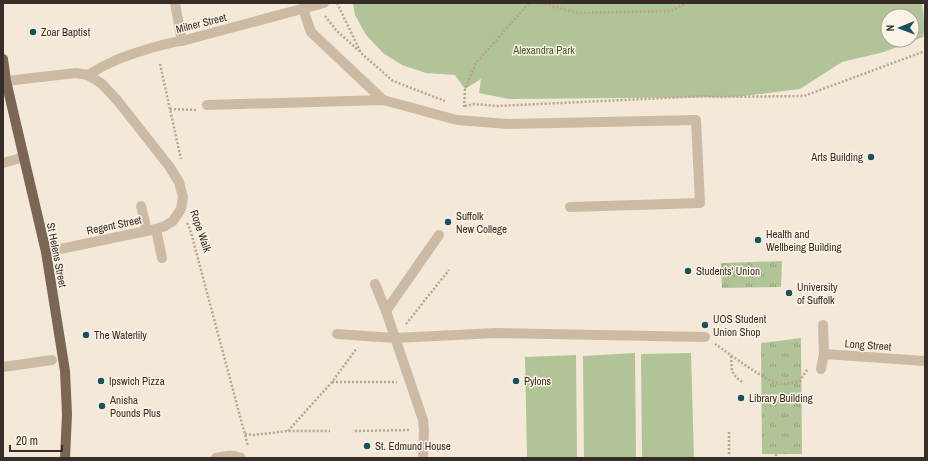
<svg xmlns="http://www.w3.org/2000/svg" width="928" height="461" font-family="'Archivo Narrow',sans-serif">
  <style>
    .grass { fill: url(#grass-tufts) }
    .park { fill: #b1c498; fill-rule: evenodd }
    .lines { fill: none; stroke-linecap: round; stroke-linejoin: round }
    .path { stroke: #b9a48e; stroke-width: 2.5; stroke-dasharray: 2 2; stroke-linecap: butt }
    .minor { stroke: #cdbaa4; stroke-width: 10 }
    .major { stroke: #7b6656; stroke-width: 10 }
    .poi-dot { fill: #19525c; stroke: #fbf3e6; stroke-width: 1.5 }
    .labels { text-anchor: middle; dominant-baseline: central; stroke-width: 3; stroke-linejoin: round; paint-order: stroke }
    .street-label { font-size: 11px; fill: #372d26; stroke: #fbf3e6 }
    .poi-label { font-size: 11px; fill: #372d26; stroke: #fbf3e6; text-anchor: start }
    .park-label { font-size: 11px; fill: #425828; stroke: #fbf3e6 }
  </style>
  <defs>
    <pattern id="grass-tufts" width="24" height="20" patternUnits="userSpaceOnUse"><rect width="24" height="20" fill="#b1c498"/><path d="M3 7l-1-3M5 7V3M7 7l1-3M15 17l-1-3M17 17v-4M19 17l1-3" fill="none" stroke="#91a07c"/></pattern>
  </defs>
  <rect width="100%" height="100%" fill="#f4e9d9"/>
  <g class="grass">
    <path d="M782,261L781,287L722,288L721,263Z"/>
    <path d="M801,338L802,454H762L761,343Z"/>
  </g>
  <g class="park">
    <path d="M353,3H922L925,27L923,37L884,52L842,62L800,89L736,97L509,99L479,93L481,79L465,89L455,75L426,73L402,65L383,53L366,35L355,15ZM888,16H912V40H888Z"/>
    <path d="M635,353L636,458H584L583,356Z"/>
    <path d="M691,353L694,458H642L641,354Z"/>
    <path d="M576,355L577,458H527L525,357Z"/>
  </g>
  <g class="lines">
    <g class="path">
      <path d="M337,3L361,53L393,81L445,101"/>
      <path d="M541,3L577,13L671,11L686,3"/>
      <path d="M325,16L336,30L359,51"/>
      <path d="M160,64L181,159"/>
      <path d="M465,106L474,104L498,106L705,96L716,97L804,96L925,51"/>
      <path d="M464,107L465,89L476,63L529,3"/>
      <path d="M170,109L196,110"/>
      <path d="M187,223L190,229L248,446"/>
      <path d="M406,324L449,270"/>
      <path d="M715,344C729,353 767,383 782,384C788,384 794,382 800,381L806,371L808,370"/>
      <path d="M731,356C732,371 730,374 744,383"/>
      <path d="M332,382H397"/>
      <path d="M288,431L332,382L357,348"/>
      <path d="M355,431L411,430"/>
      <path d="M729,432V454"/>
      <path d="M245,434L253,435L288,431H330"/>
      <path d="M776,454V458"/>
    </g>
    <g class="minor">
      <path d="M175,3L182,41"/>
      <path d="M303,9L311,32L383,100"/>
      <path d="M88,75C108,62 125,56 148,49C159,46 170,42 182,41L324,3"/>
      <path d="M6,81L76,73L88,75L102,84L117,100L169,166L179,182L183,197L181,209L173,221L165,226L156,229L46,252"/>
      <path d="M207,105L383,100L457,120L508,124L696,120L700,203L570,207"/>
      <path d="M3,163L24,157"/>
      <path d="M141,206L147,231"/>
      <path d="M156,229L162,258"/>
      <path d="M375,284L386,311"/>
      <path d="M823,325L824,354"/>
      <path d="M337,334L395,338L496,333L705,337"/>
      <path d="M3,367L52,360"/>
      <path d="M821,369L824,354L925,361"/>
      <path d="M216,458C225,456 233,454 241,458"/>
      <path d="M423,458L424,430L423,420L386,311L439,235"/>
    </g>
    <path class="major" d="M3,59L6,81L46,252L65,371L67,414L65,458"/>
  </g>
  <g class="poi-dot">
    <circle cx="33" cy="32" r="4"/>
    <circle cx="871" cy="157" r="4"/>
    <circle cx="448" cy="222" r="4"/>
    <circle cx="758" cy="240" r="4"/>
    <circle cx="688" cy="271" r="4"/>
    <circle cx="789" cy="293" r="4"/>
    <circle cx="705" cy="325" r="4"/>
    <circle cx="86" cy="335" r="4"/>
    <circle cx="101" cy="381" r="4"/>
    <circle cx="516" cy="381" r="4"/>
    <circle cx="741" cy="398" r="4"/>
    <circle cx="102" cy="406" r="4"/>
    <circle cx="367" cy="446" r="4"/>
  </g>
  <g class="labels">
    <g class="street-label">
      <text transform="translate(201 23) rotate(-14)">Milner Street</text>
      <text transform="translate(114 225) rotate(-12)">Regent Street</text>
      <text transform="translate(201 231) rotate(71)">Rope Walk</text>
      <text transform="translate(57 255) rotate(79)">St Helens Street</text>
      <text transform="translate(868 345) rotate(4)">Long Street</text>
    </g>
    <g class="poi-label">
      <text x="41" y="32">Zoar Baptist</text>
      <text x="863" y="157" text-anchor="end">Arts Building</text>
      <text x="456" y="216">Suffolk<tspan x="456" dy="13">New College</tspan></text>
      <text x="766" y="234">Health and<tspan x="766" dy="13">Wellbeing Building</tspan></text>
      <text x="696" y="271">Students' Union</text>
      <text x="797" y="287">University<tspan x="797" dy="13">of Suffolk</tspan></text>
      <text x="713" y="319">UOS Student<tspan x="713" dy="13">Union Shop</tspan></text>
      <text x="94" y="335">The Waterlily</text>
      <text x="109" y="381">Ipswich Pizza</text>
      <text x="524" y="381">Pylons</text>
      <text x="749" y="398">Library Building</text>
      <text x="110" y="400">Anisha<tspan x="110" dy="13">Pounds Plus</tspan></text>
      <text x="375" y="446">St. Edmund House</text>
    </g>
    <g class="park-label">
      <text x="544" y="50">Alexandra Park</text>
    </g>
  </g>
  <rect width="928" height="461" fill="none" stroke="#372d26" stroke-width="8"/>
  <g transform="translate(900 28) rotate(269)"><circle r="19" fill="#fbf3e6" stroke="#ada499"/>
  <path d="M0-3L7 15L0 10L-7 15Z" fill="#19525c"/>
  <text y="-6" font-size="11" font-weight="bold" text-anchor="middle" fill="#372d26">N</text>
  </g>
  <path d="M10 445v6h52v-6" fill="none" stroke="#372d26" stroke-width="2"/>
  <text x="16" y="445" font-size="12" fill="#372d26" stroke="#fbf3e6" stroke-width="3" paint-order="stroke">20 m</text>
</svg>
